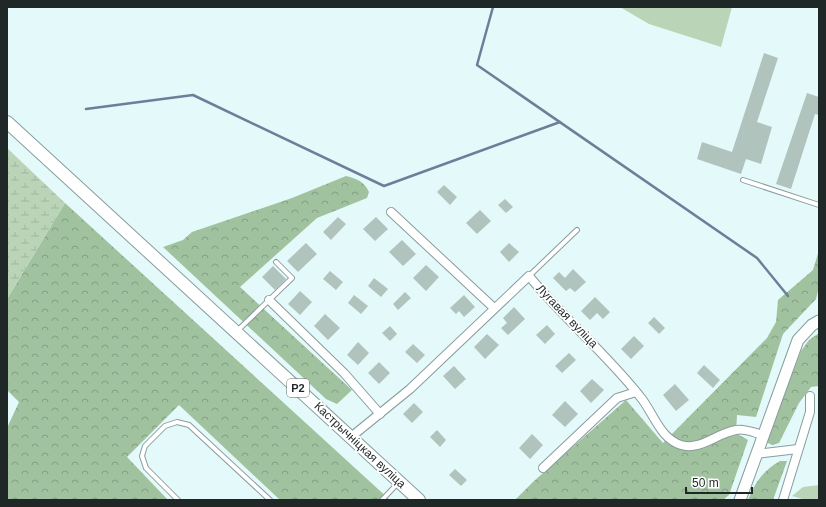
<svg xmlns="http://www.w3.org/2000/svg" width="826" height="507" font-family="Helvetica,sans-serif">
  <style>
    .grass { fill: #bad4b8 }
    .forest { fill: url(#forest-crowns) }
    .wetland { fill: url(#wetland-marsh) }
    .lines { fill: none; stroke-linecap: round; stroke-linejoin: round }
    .stream { stroke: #6b7f99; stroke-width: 2.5 }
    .building { fill: #b1c3bd }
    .lane-casing { stroke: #899c9e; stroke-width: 6 }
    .street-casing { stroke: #899c9e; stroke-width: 10 }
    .secondary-casing { stroke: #899c9e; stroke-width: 13 }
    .primary-casing { stroke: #899c9e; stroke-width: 14 }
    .lane { stroke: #fff; stroke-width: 4 }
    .street { stroke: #fff; stroke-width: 8 }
    .secondary { stroke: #fff; stroke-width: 11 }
    .primary { stroke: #fff; stroke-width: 12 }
    .labels { text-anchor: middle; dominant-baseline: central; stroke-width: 3.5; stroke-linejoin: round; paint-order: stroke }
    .shield { fill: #fff; stroke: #626868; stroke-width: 1 }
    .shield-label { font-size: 11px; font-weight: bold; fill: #1f2727 }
    .street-label { font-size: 12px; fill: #1f2727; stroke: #fff }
  </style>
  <defs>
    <pattern id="forest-crowns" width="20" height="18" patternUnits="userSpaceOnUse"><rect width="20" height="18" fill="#a1c29f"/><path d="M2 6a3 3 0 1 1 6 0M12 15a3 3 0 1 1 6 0" fill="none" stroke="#839e82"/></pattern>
    <pattern id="wetland-marsh" width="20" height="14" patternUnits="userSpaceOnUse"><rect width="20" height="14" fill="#bad4b8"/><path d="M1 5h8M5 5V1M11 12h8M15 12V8" fill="none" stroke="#9fb69e"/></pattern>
  </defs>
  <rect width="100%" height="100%" fill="#e4f9fa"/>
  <g class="grass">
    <path d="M620,7H732L721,47L649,24Z"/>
    <path d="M819,485V500H806L792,496L803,487Z"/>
  </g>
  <g class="forest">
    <path d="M346,176C357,179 364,181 369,192L367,198L317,218L240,287L352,390L337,404L326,399L163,247L183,240L192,232L292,198Z"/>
    <path d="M65,203L390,500H280L179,405L127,457L168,500H7V428L19,402L7,390V299Z"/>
    <path d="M819,250V287L816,299L783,334L756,417L737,415L736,433L748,440L729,495L723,500H515L534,481L626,400L663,443L767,338L776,322L778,300L813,270Z"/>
    <path d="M819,333V386L811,387L799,403L779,443L772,445L766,442L801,351L809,340Z"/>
    <path d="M780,461H787L773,500H748C755,482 763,471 780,461Z"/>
  </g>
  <path class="wetland" d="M7,148L65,203L7,299Z"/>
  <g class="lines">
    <g class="stream">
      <path d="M493,7L477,65L757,258L788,296"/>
      <path d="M86,109L193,95L384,186L560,122"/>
    </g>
  </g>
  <g class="building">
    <path d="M764,53L778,58L757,122L772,127L761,164L746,159L741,174L697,159L702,142L732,152Z"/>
    <path d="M807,93L819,97V115L815,114L791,189L776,184Z"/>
    <path d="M444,185L457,197L450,205L437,192Z"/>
    <path d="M505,199L513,207L506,213L498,205Z"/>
    <path d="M480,210L491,221L477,234L466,223Z"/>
    <path d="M338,217L346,224L331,240L323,232Z"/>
    <path d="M376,217L388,229L375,241L363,229Z"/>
    <path d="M402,240L416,254L403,266L389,252Z"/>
    <path d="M306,243L317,254L298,272L287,261Z"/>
    <path d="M509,243L519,252L509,262L500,252Z"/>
    <path d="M426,265L439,277L426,291L413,278Z"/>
    <path d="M273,266L286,279L275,290L262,277Z"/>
    <path d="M573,269L586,282L575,292L570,288L566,291L553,278L559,272L565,278Z"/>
    <path d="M330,271L343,282L336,290L323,279Z"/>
    <path d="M374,278L388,289L381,297L368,286Z"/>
    <path d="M300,291L312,302L300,315L288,304Z"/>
    <path d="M405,292L411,298L398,310L393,304Z"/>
    <path d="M354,295L368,306L361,314L348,303Z"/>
    <path d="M464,295L475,307L464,317L459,311L456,314L450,308Z"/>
    <path d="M595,297L610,312L603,319L597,313L590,320L581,311Z"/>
    <path d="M514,307L525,319L508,335L501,328L507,323L503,318Z"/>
    <path d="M325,314L340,328L328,340L314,326Z"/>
    <path d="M654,317L665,328L659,334L648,323Z"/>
    <path d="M547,325L555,334L545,344L536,335Z"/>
    <path d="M390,326L397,334L390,341L382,333Z"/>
    <path d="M487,334L499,345L485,359L474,347Z"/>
    <path d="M634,336L644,346L631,359L621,349Z"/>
    <path d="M358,342L369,353L358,365L347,355Z"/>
    <path d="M413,344L425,355L417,363L405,352Z"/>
    <path d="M569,353L576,360L562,373L555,366Z"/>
    <path d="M379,362L390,373L379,384L368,373Z"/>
    <path d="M704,365L720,380L713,388L697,373Z"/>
    <path d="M454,366L466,379L455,389L443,376Z"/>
    <path d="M592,379L604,390L591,403L580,391Z"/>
    <path d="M675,384L689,400L676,411L663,395Z"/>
    <path d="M565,401L578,414L565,427L552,415Z"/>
    <path d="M414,403L423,412L412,423L403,414Z"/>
    <path d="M437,430L446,440L440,447L430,437Z"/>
    <path d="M532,434L543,445L530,459L519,448Z"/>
    <path d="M455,469L467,480L461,486L449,475Z"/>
  </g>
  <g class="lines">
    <g class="lane-casing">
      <g id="lane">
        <path d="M743,180L819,205"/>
        <path d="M529,276L577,230"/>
        <path d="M236,332L292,278L276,262"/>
        <path d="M178,500L146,468L142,456L145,446L165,426L177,422L189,425L270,500"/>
        <path d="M382,500L398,483"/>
      </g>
    </g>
    <g class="street-casing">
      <g id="street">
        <path d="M391,212L494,308"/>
        <path d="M269,300L344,373L380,414"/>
        <path d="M351,437L410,389L529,276C564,319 608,355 642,399C654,415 661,439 681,445C700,451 717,433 736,430C744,428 755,433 763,435"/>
        <path d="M756,454L798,449"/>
        <path d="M543,468L617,398L636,392"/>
        <path d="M783,500L810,412V396"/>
      </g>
    </g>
    <g class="secondary-casing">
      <path id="secondary" d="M740,500L798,340L812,325L819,321"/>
    </g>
    <g class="primary-casing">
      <path id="primary" d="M7,122L419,500"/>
    </g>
    <use href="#lane" class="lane"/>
    <use href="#street" class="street"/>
    <use href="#secondary" class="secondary"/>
    <use href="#primary" class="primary"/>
  </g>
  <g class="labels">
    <rect class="shield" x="287" y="379" width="22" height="18" rx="3"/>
    <g class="shield-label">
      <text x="298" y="388">Р2</text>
    </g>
    <g class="street-label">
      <text transform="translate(567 316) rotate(46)">Лугавая вуліца</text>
      <text transform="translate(360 445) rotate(43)">Кастрычніцкая вуліца</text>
    </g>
  </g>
  <rect width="826" height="507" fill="none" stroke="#1f2727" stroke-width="16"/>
  <path d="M686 487v6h66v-6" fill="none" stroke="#1f2727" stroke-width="2"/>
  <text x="692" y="487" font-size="12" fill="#1f2727" stroke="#ffffff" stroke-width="3" paint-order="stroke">50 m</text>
</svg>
